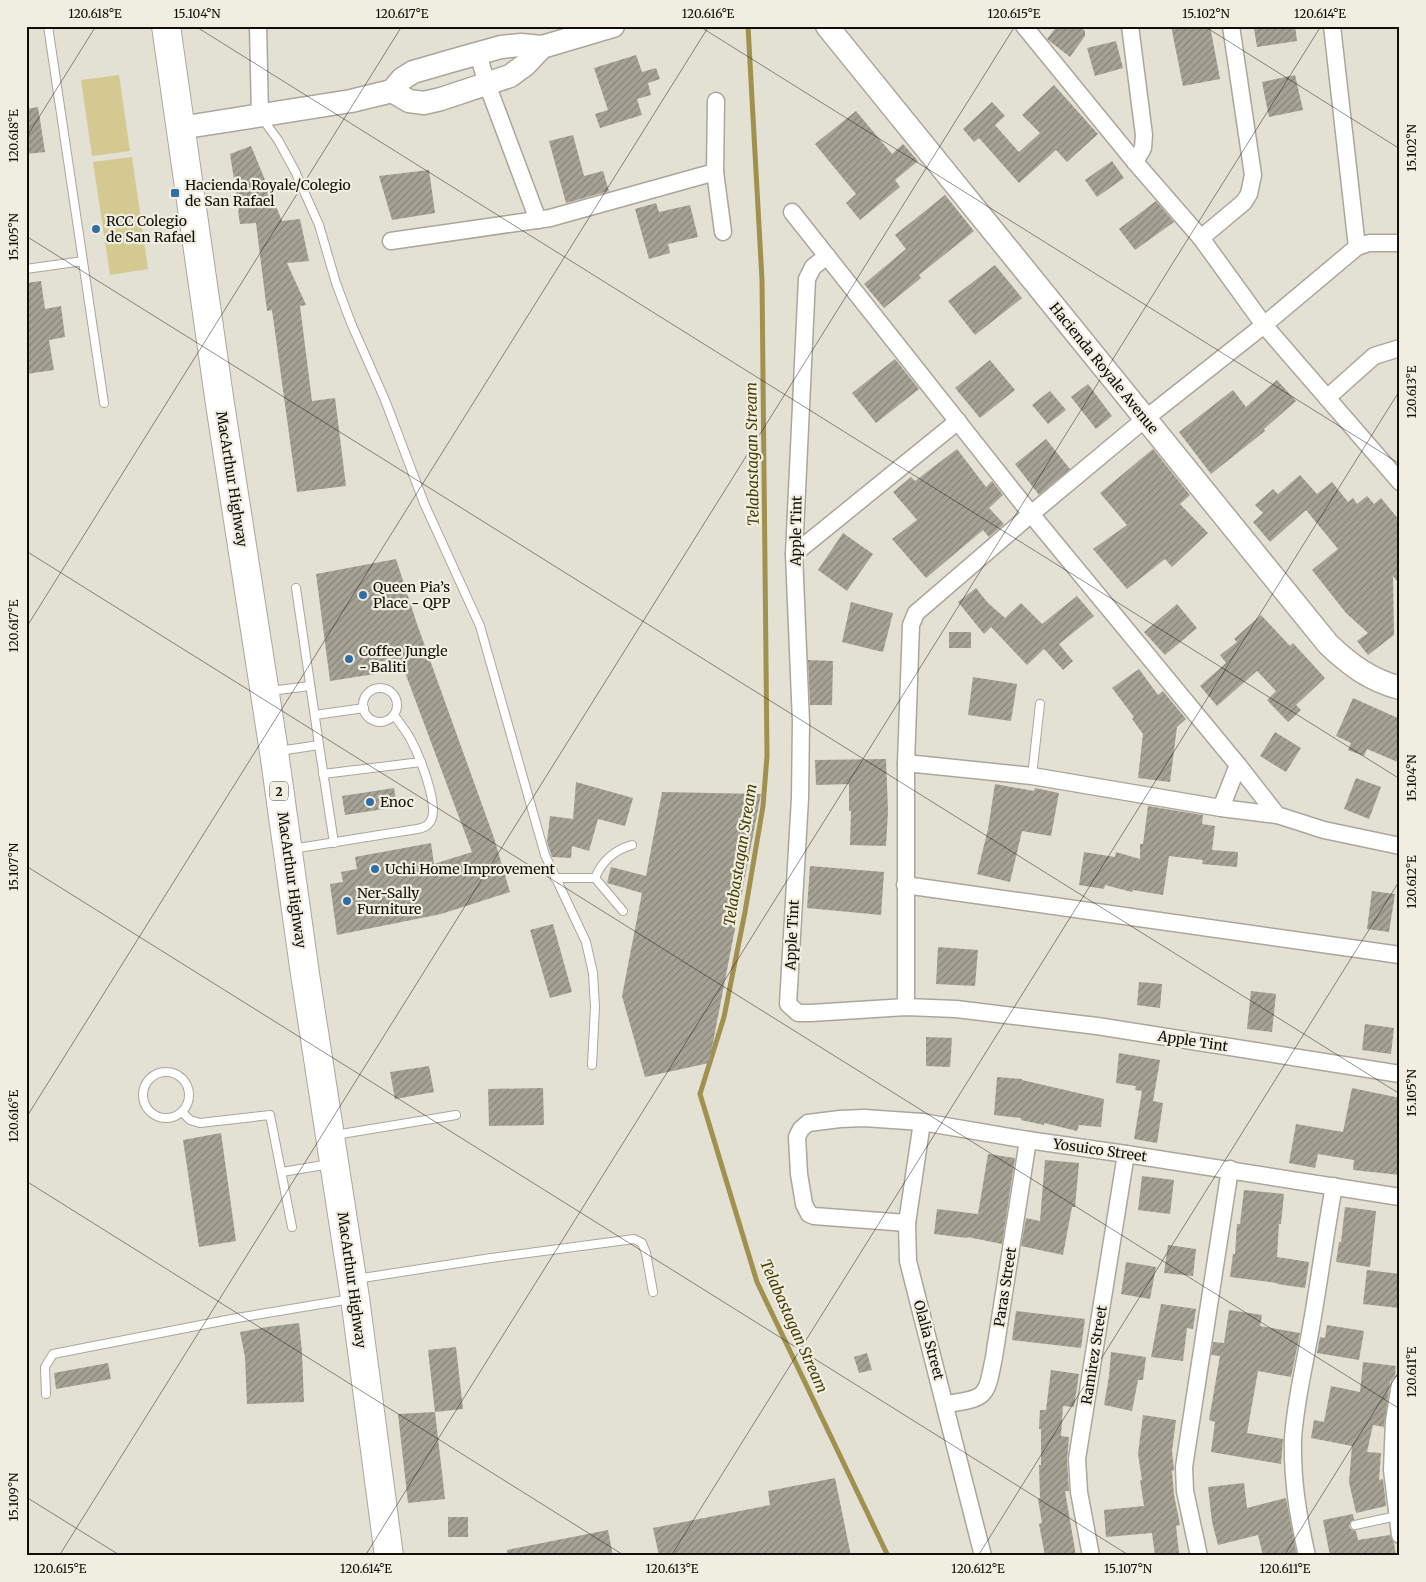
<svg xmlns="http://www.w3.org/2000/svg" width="1426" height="1582" font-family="Merriweather,serif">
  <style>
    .grass { fill: #d4c990 }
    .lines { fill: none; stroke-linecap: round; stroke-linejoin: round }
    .stream { stroke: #a0924e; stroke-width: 5 }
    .building { fill: url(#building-hatch) }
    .lane-casing { stroke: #aaa79a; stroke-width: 10 }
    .street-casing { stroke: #aaa79a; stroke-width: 19 }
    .secondary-casing { stroke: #aaa79a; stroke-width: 25 }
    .highway-casing { stroke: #aaa79a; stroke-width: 30 }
    .lane { stroke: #fff; stroke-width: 8 }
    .street { stroke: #fff; stroke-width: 16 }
    .secondary { stroke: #fff; stroke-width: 22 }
    .highway { stroke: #fff; stroke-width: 28 }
    .ticks { fill: none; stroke: #0f0e09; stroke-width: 1; stroke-opacity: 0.45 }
    .poi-dot { fill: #306ea6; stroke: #f0eee0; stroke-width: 2 }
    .labels { text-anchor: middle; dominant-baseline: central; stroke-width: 4.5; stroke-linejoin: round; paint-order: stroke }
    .shield { fill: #f0eee0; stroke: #52514a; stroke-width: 1 }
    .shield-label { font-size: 12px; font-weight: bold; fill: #0f0e09 }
    .poi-label { font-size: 14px; fill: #0f0e09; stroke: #f0eee0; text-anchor: start }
    .street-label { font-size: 14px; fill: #0f0e09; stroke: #f0eee0 }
    .water-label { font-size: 15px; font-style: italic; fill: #473d03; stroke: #f0eee0 }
    .neatline { fill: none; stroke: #0f0e09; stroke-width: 2 }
    .ticks-label { font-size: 12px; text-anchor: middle; fill: #0f0e09 }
  </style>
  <defs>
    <pattern id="building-hatch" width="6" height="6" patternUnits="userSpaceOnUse" patternTransform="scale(1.25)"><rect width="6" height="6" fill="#a6a396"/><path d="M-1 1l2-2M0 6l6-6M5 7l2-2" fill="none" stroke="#868379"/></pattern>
  </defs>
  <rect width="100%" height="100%" fill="#e3e1d3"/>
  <g class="grass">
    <path d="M119,75L130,151L92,156L81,80Z"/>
    <path d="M132,157L148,269L110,275L93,162Z"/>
  </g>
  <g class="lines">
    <path class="stream" d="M748,26L762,280L767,756L763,806L745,912L724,1017L700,1094L757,1282L888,1556"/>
  </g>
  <g class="building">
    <path d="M1057,26H1079L1085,31V36L1070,57L1047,39Z"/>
    <path d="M1171,26H1210L1220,79L1183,86Z"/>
    <path d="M1276,26H1295L1297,41L1257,47L1254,29Z"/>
    <path d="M1116,41L1123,68L1095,76L1087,48Z"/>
    <path d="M636,55L642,72L656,68L660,79L648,83L651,95L637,99L642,115L600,128L595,114L608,110L594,68Z"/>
    <path d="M1295,75L1303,110L1269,117L1262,82Z"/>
    <path d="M1054,85L1098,134L1067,162L1056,150L1019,183L979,138L974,142L963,129L992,102L1005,116L995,125L1019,152L1040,133L1022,115Z"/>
    <path d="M38,107L45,152L26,154V109Z"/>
    <path d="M856,111L892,154L903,144L918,161L895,180L900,187L860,220L846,203L856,194L815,144Z"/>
    <path d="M573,135L584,176L603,171L609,191L566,203L549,141Z"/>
    <path d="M251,146L282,221L300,219L309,261L287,263L306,305L300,306L312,401L335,398L346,486L297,492L272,310L267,311L256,223L240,224L238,211H239L230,154Z"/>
    <path d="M1112,161L1124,178L1097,197L1085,180Z"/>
    <path d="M429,170L435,213L392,220L379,176Z"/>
    <path d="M945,195L974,231L919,275L921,278L884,308L864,284L906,249L895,235Z"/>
    <path d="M1156,201L1174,222L1135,250L1119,229Z"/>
    <path d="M656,203L659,212L690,205L698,237L668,244L670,253L649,259L635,209Z"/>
    <path d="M995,265L1022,298L975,335L948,301Z"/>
    <path d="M41,281L45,309L61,306L65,337L49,340L54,370L26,374V283Z"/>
    <path d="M895,359L919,389L876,423L852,393Z"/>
    <path d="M990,360L1015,390L980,418L955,388Z"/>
    <path d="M1277,380L1296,401L1264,429L1265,431L1211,474L1179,432L1233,390L1246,407Z"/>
    <path d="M1088,384L1112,416L1096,429L1071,397Z"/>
    <path d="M1050,391L1066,410L1048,424L1032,405Z"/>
    <path d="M1046,439L1070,469L1039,495L1015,464Z"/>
    <path d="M957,449L986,487L992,481L1003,495L989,508L1004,524L989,537L983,530L926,578L892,539L917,520L893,492L911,477L915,481Z"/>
    <path d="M1153,449L1190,495L1180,504L1208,533L1172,567L1165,559L1127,589L1093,549L1127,525L1100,493Z"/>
    <path d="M1300,475L1317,494L1332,482L1348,502L1353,498L1357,504L1367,496L1374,504L1381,498L1400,521V585L1393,576L1394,635L1368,655L1357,641L1368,633L1346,613L1312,570L1338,549L1306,510L1270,542L1253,522L1263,513L1255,505L1273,489L1278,494Z"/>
    <path d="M843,533L873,554L847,591L818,570Z"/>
    <path d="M396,559L417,624L494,838L510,892L441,914L337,935L330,884L343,882L341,872L357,869L355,857L431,843L434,864L472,852L400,659L373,662L375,674L330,681L316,574Z"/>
    <path d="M976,588L988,603L1005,618L1021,603L1042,624L1077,596L1094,616L1059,644L1073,661L1063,670L1044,649L1027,665L991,627L984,634L958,602Z"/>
    <path d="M851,602L893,613L883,652L842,642Z"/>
    <path d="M1177,604L1197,628L1165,655L1144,632Z"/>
    <path d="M1261,615L1290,646L1293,643L1325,678L1296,705L1301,710L1288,722L1267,700L1276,691L1257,671L1217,706L1200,686L1226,663L1220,655L1237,642L1234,639Z"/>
    <rect x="949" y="632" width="22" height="16"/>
    <path d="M808,660L833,661L832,705H810Z"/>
    <path d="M1139,669L1158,695L1163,691L1186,719L1177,727L1170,782L1138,778L1143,734L1132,719L1134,717L1112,688Z"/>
    <path d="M973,677L1017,684L1011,721L968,715Z"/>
    <path d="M1353,698L1400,719V763L1367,749L1364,756L1348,750L1351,743L1336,736Z"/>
    <path d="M1275,732L1301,748L1286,772L1260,756Z"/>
    <path d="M886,759L888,811L886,846L850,845L851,811H849V784L816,785L815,760Z"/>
    <path d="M1356,778L1381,787L1369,819L1344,809Z"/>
    <path d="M576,782L633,798L625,826L598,819L589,851L572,846L571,858L552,857L547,842L550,816L573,819Z"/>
    <path d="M995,784L1034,791L1035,788L1059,793L1051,836L1022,831L1010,882L977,874L988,829Z"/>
    <path d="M394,788L397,807L345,815L342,796Z"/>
    <path d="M662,792L761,794L709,1063L645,1077L622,996L642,893L607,883L611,867L646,876Z"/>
    <path d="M1148,806L1203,815L1202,824L1215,826L1212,850L1238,852L1237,867L1202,864L1203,860L1169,856L1163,895L1133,890L1132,892L1105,885L1104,889L1079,885L1084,852L1115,857L1116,852L1140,859V844H1143Z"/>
    <path d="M810,866L884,872L881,915L807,908Z"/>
    <path d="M1372,891L1395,894L1389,932L1367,929Z"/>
    <path d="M553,924L572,992L550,998L530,930Z"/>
    <path d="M938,947L978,950L975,986L936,984Z"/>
    <path d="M1139,982L1162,984L1160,1008L1137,1005Z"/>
    <path d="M1251,991L1276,994L1272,1032L1247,1029Z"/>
    <path d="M1365,1024L1394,1028L1391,1054L1362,1050Z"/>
    <path d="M926,1037L952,1038L950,1067L926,1066Z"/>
    <path d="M1119,1053L1160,1060L1153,1101L1163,1103L1157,1143L1134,1139L1142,1091L1135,1090L1136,1086L1116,1083Z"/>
    <path d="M429,1066L434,1092L395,1099L390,1072Z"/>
    <path d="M997,1077L1022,1079V1080L1104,1099L1101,1127L1079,1125L1077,1131L1044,1123V1125L1021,1120V1118L994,1115Z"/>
    <path d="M543,1088L544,1125L489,1126L488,1089Z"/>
    <path d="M1352,1088L1400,1098V1175L1353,1170L1354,1160L1318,1154L1315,1168L1289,1163L1296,1124L1343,1132Z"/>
    <path d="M221,1133L236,1241L199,1247L183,1140Z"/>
    <path d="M988,1154L1015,1158L1002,1244L968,1237L967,1238L934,1234L937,1209L978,1214Z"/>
    <path d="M1045,1160L1079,1163L1075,1207H1072L1063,1255L1021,1246L1026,1218L1040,1221Z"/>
    <path d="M1142,1176L1174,1180L1170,1214L1138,1210Z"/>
    <path d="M1244,1190L1284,1194L1281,1224H1279L1277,1257L1309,1262L1305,1288L1277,1284V1283L1230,1277L1233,1254H1235L1237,1224H1240Z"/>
    <path d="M1345,1207L1376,1211L1370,1267L1336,1262L1339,1242H1341Z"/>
    <path d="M1168,1245L1196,1249L1193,1276L1164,1273Z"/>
    <path d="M1126,1262L1156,1267L1150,1299L1121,1294Z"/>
    <path d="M1367,1270L1400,1274L1399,1308L1363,1304Z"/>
    <path d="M1161,1304L1196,1309L1193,1329L1187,1328L1183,1361L1151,1357Z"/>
    <path d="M1229,1310L1262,1315L1260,1326L1300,1333L1291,1377L1258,1371L1247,1433L1283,1439L1281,1464L1211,1452L1215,1422L1209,1420L1220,1356L1211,1355L1213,1342L1224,1343Z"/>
    <path d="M1016,1311L1085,1319L1081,1348L1012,1340Z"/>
    <path d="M299,1323L302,1352L304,1402L247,1404L245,1357L240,1332L267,1327Z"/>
    <path d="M1327,1325L1364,1331L1359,1360L1317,1353L1320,1337L1325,1338Z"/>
    <path d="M456,1347L463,1409L435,1412L428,1350Z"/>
    <path d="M1111,1352L1146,1357L1143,1380H1138L1132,1411L1104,1405L1109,1376Z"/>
    <path d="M867,1353L872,1370L859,1373L854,1357Z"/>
    <path d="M1363,1362L1396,1366L1395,1375L1390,1382L1384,1427L1373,1425L1367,1452L1381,1453L1379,1480L1383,1479L1386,1506L1356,1513L1349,1482L1352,1446L1311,1438L1314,1420L1324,1422L1331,1386L1360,1392Z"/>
    <path d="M108,1363L111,1379L56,1389L54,1373Z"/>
    <path d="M1051,1370L1079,1374L1074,1407L1063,1406L1061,1436L1069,1437L1067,1460L1069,1491H1065L1076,1556H1045L1039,1524L1042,1523L1038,1499L1040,1498L1039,1465H1041V1429H1039L1040,1410H1046Z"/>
    <path d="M435,1412L445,1499L408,1503L398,1414Z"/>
    <path d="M1143,1415L1176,1420L1172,1451L1174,1470L1172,1471L1174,1495L1180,1525L1176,1526L1179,1553L1155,1556L1152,1533L1106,1537L1104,1510L1144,1506L1140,1480H1142L1138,1454Z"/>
    <path d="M835,1478L851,1556H659L653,1528L770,1505L768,1491Z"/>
    <path d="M1244,1483L1247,1508L1286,1498L1297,1556H1263L1258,1535L1218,1545L1212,1522L1208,1487Z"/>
    <path d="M1353,1514L1354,1520L1351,1521L1349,1526L1351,1529L1356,1531L1358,1540L1390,1535L1394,1543L1396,1556H1330L1323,1520Z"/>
    <rect x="448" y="1517" width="20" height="20"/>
    <path d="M608,1530L613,1556H507V1550Z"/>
  </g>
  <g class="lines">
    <g class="lane-casing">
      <g id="lane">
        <path d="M48,26L104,403"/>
        <path d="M262,118L278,140L295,171L319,225L336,283L351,323L385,400L424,503L480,626L545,855L586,942L593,973L595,1007L592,1065"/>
        <path d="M26,269L83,261"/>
        <path d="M296,588L319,745"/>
        <circle cx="380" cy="705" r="17"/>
        <path d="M270,691L310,686"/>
        <path d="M315,715L364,708"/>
        <path d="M279,751L319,745L334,843"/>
        <path d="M323,774L421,762"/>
        <path d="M1032,776L1040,704"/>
        <path d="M292,849L417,829C422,828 427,827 430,822C441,807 418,753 410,738C405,730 399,722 394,715"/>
        <path d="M555,878H595L623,911"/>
        <path d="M595,878C602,861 614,850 632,845"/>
        <circle cx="166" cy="1095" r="23"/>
        <path d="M182,1112L190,1120L200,1123L270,1115L292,1227"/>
        <path d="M335,1135L456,1115"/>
        <path d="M282,1172L330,1164"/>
        <path d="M356,1279L491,1258L634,1239L642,1243L646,1253L653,1292"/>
        <path d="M46,1394L45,1367L53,1354L237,1318L351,1299"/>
        <path d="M1355,1525L1397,1516"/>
      </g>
    </g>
    <g class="street-casing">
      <g id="street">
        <path d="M258,26L260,115"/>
        <path d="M1024,26L1135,162L1201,238L1264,325L1400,482"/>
        <path d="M1130,26L1144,135L1143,148L1135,162"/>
        <path d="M1332,26L1357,247"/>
        <path d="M478,54L487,84L538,220"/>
        <path d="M716,101L715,172L723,232"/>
        <path d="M792,212L1031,514L1238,765L1277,815L1324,830L1400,846"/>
        <path d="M1201,238L1244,202L1249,194L1253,175L1231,26"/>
        <path d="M391,241L550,218L715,172"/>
        <path d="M827,256L813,267L807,279L794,554L801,722L800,798L788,1004L798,1013H811L906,1007L956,1009L1097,1026L1400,1074"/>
        <path d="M1327,398L1374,356L1400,348"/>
        <path d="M794,554L958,421"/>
        <path d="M906,763L1032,776L1221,808L1277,815"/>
        <path d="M1221,808L1238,765"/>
        <path d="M905,885L1400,955"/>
        <path d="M906,1007V763L911,625L916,613L1031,514L1145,419L1264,325L1357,247L1369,243H1400"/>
        <path d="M922,1122L907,1223L908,1261L983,1556"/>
        <path d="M907,1223L814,1216L809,1214L804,1204L799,1174L797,1137L801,1129L808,1123L840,1119L864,1118L922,1122L1028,1140L1126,1154L1400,1197"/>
        <path d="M1400,1384L1394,1421L1392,1470L1400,1535"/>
        <path d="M946,1404C988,1398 986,1397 994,1357L1028,1140"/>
        <path d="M1091,1556L1079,1492L1077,1459L1126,1154"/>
        <path d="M1199,1556L1185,1491L1184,1467L1230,1169"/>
        <path d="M1307,1556C1298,1516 1292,1480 1293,1439C1295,1404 1304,1368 1310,1333C1319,1284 1325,1235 1334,1186"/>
      </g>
    </g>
    <g class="secondary-casing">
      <g id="secondary">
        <path d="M827,26L1328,644C1350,665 1370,680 1400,688"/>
        <path d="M392,91L409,101L424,103L441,99L510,76L525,65L542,47"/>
        <path d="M180,128L351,101L392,91L402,79L413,72L451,61L501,47L521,45L542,47L613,26"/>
      </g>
    </g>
    <g class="highway-casing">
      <path id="highway" d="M166,26L220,404L274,752L305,974L355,1298L389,1556"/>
    </g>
    <use href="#lane" class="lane"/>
    <use href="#street" class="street"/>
    <use href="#secondary" class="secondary"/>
    <use href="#highway" class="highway"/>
  </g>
  <path class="ticks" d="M195,26L1400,779M699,26L1400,464M1204,26L1400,149M26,138L96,26M26,236L1400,1094M26,551L1400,1409M26,628L402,26M26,866L1130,1556M26,1118L709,26M26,1181L625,1556M26,1497L121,1556M59,1556L1015,26M365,1556L1321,26M671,1556L1400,390M978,1556L1400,880M1284,1556L1400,1370"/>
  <g class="poi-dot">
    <rect x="170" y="188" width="10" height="10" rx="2.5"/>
    <circle cx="96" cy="229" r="5"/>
    <circle cx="363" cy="595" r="5"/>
    <circle cx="349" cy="659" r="5"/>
    <circle cx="370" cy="802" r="5"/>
    <circle cx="375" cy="869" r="5"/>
    <circle cx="347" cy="901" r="5"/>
  </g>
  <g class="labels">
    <rect class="shield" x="270" y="781.5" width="18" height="19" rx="4"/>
    <g class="shield-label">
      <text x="279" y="791">2</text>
    </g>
    <g class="poi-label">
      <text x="185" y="185">Hacienda Royale/Colegio<tspan x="185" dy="16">de San Rafael</tspan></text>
      <text x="106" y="221">RCC Colegio<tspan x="106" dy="16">de San Rafael</tspan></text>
      <text x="373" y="587">Queen Pia’s<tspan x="373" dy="16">Place - QPP</tspan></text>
      <text x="359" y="651">Coffee Jungle<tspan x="359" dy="16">- Baliti</tspan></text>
      <text x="380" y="802">Enoc</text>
      <text x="385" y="869">Uchi Home Improvement</text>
      <text x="357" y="893">Ner-Sally<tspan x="357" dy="16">Furniture</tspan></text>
    </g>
    <g class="street-label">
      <text transform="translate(1104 368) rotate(51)">Hacienda Royale Avenue</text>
      <text transform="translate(232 479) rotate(81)">MacArthur Highway</text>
      <text transform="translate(796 531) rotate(-89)">Apple Tint</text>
      <text transform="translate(292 880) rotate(82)">MacArthur Highway</text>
      <text transform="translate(792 935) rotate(-87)">Apple Tint</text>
      <text transform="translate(1193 1041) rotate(9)">Apple Tint</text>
      <text transform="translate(1100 1150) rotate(8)">Yosuico Street</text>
      <text transform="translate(352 1280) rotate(82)">MacArthur Highway</text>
      <text transform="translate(1005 1287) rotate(-81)">Paras Street</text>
      <text transform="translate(929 1340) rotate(75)">Olalia Street</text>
      <text transform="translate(1094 1355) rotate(-81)">Ramirez Street</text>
    </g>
    <g class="water-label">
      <text transform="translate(752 454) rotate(-91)">Telabastagan Stream</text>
      <text transform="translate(740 855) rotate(-81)">Telabastagan Stream</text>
      <text transform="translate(794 1326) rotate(66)">Telabastagan Stream</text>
    </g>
  </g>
  <rect width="1426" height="1582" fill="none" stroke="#f0eee0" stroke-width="55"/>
  <rect x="28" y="28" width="1370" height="1526" class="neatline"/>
  <g class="ticks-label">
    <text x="95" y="18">120.618°E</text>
    <text x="197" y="18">15.104°N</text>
    <text x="402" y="18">120.617°E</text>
    <text x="708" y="18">120.616°E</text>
    <text x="1014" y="18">120.615°E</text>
    <text x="1206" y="18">15.102°N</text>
    <text x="1320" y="18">120.614°E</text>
    <text transform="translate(14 136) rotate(-90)" y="4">120.618°E</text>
    <text transform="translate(1412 148) rotate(-90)" y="4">15.102°N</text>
    <text transform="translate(14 237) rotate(-90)" y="4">15.105°N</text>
    <text transform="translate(1412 392) rotate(-90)" y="4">120.613°E</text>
    <text transform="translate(14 626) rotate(-90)" y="4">120.617°E</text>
    <text transform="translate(1412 778) rotate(-90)" y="4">15.104°N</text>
    <text transform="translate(14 867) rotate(-90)" y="4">15.107°N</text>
    <text transform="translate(1412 882) rotate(-90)" y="4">120.612°E</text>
    <text transform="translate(1412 1093) rotate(-90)" y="4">15.105°N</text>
    <text transform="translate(14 1116) rotate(-90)" y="4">120.616°E</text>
    <text transform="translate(1412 1372) rotate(-90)" y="4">120.611°E</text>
    <text transform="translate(14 1497) rotate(-90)" y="4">15.109°N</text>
    <text x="60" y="1573">120.615°E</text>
    <text x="366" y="1573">120.614°E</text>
    <text x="672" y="1573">120.613°E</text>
    <text x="978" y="1573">120.612°E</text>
    <text x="1128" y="1573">15.107°N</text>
    <text x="1285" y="1573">120.611°E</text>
  </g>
</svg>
